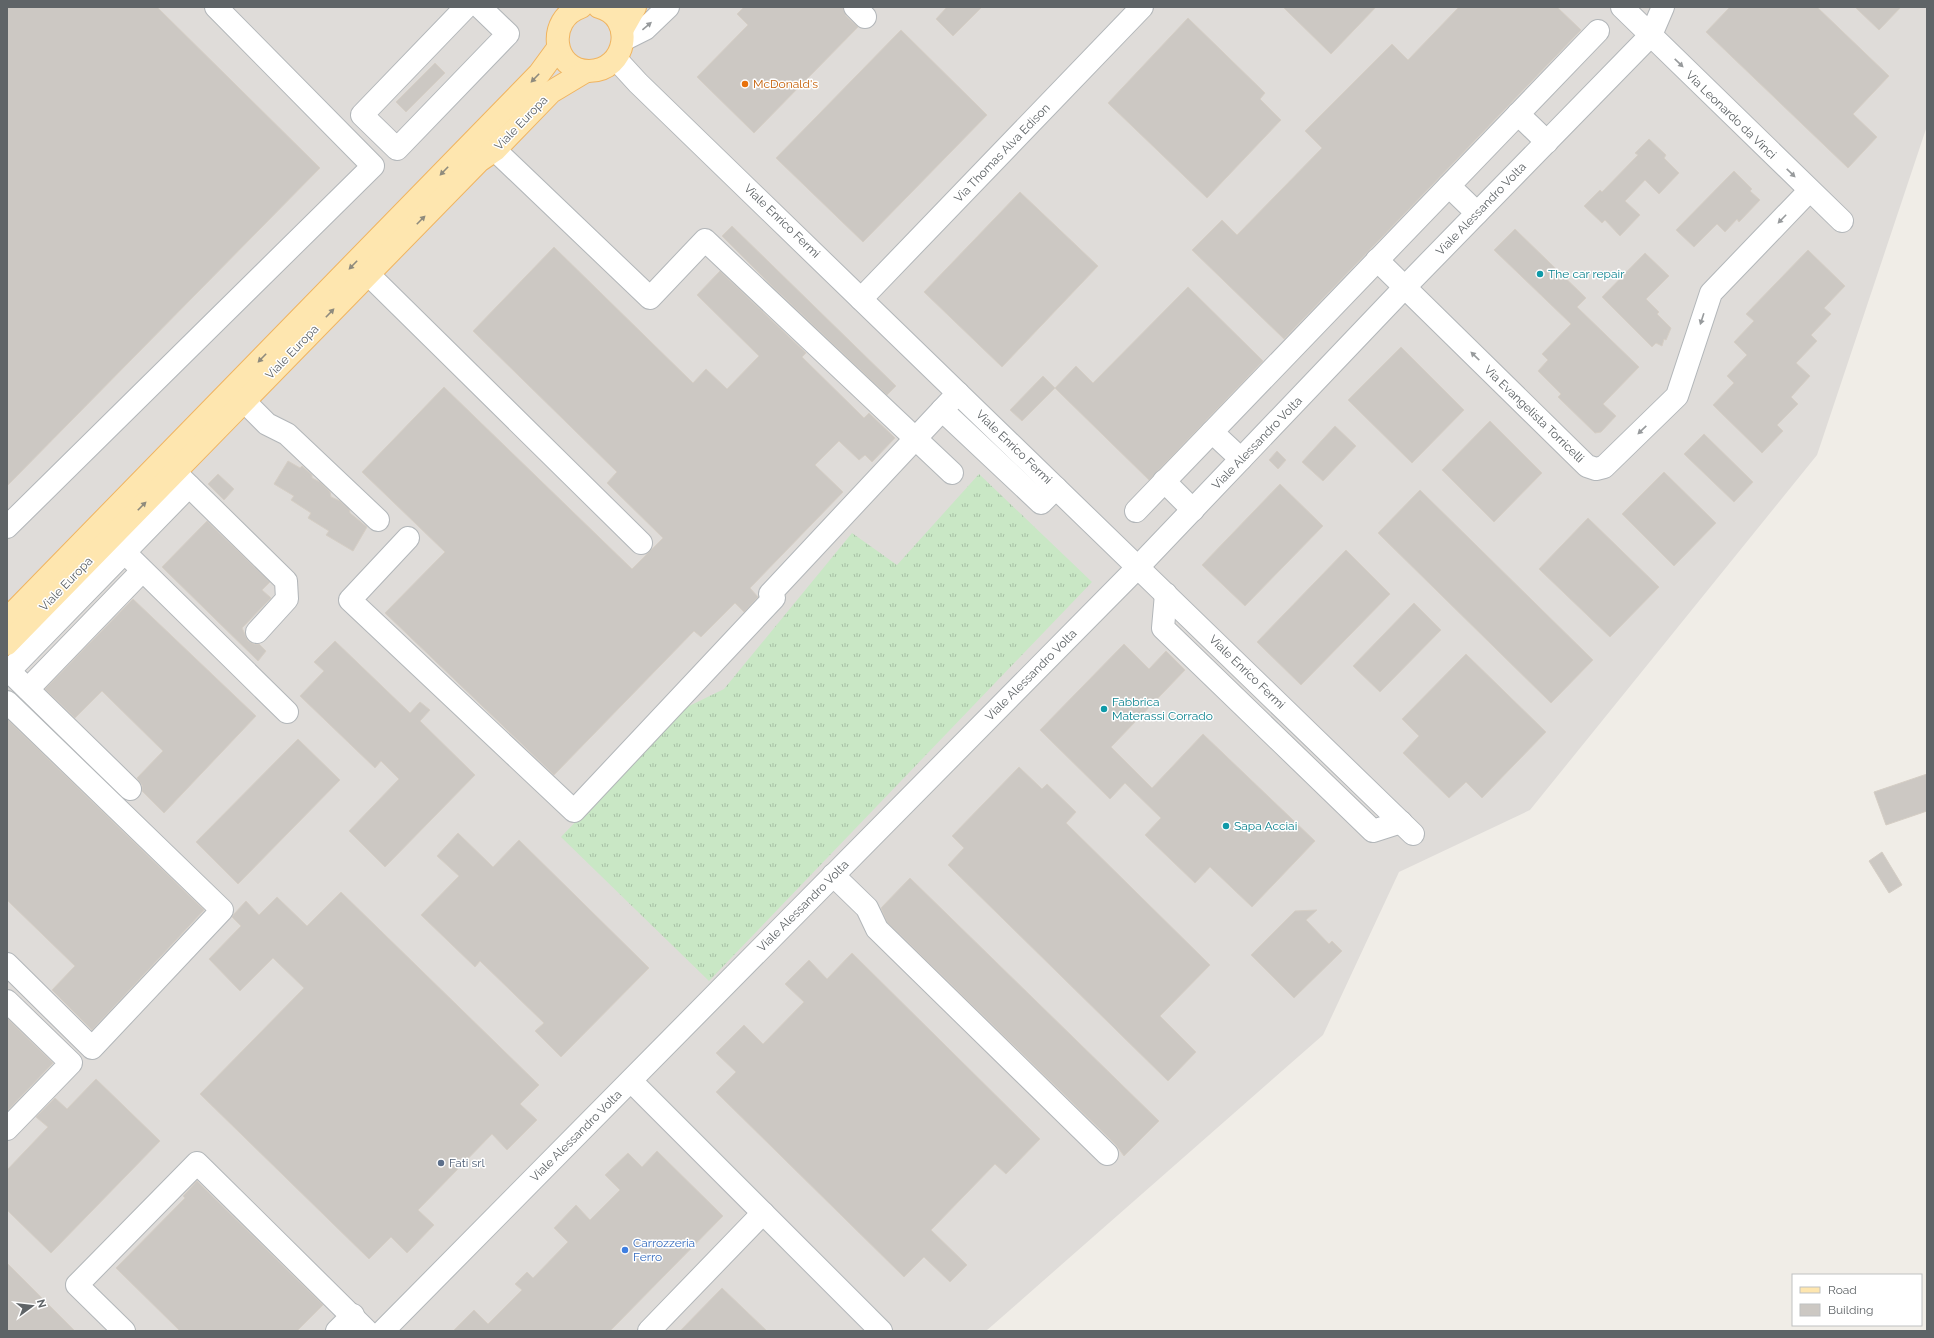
<svg xmlns="http://www.w3.org/2000/svg" width="1934" height="1338" font-family="Raleway,sans-serif">
  <style>
    .industrial { fill: #dfdcd9 }
    .grass { fill: url(#grass-tufts) }
    .building { fill: #ccc8c3; stroke: #d5cec5 }
    .lines { fill: none; stroke-linecap: round; stroke-linejoin: round }
    .minor-casing { stroke: #b2b6b9; stroke-width: 24 }
    .major-casing { stroke: #f0b460; stroke-width: 24 }
    .minor { stroke: #fff; stroke-width: 22 }
    .major { stroke: #fee6af; stroke-width: 22 }
    .oneway { fill: #979a9c }
    .oneway2 { fill: #8f8b7d }
    .food-dot { fill: #e8710a; stroke: #fff; stroke-width: 1.5 }
    .culture-dot { fill: #0f9aa8; stroke: #fff; stroke-width: 1.5 }
    .service-dot { fill: #5c6f8a; stroke: #fff; stroke-width: 1.5 }
    .shop-dot { fill: #3f7fe0; stroke: #fff; stroke-width: 1.5 }
    .labels { text-anchor: middle; dominant-baseline: central; stroke-width: 3; stroke-linejoin: round; paint-order: stroke }
    .food-label { font-size: 12px; fill: #c56008; stroke: #fff; text-anchor: start }
    .street-label { font-size: 12px; fill: #5f6467; stroke: #fff }
    .culture-label { font-size: 12px; fill: #0d838f; stroke: #fff; text-anchor: start }
    .service-label { font-size: 12px; fill: #4e5e75; stroke: #fff; text-anchor: start }
    .shop-label { font-size: 12px; fill: #366cbe; stroke: #fff; text-anchor: start }
  </style>
  <defs>
    <pattern id="grass-tufts" width="24" height="20" patternUnits="userSpaceOnUse"><rect width="24" height="20" fill="#c9e7c5"/><path d="M3 7l-1-3M5 7V3M7 7l1-3M15 17l-1-3M17 17v-4M19 17l1-3" fill="none" stroke="#a6bfa4"/></pattern>
  </defs>
  <rect width="100%" height="100%" fill="#f0ede7"/>
  <path class="industrial" d="M7,7H1927V126L1817,455L1530,810L1399,872L1323,1035L986,1331H7Z"/>
  <path class="grass" d="M979,474L1092,582L709,981L561,837L683,709L724,689L852,533L897,565Z"/>
  <g class="building">
    <path d="M7,7H157L320,168L7,486Z"/>
    <path d="M744,7H843L846,16L858,27L754,133L697,77L748,25L737,14Z"/>
    <path d="M947,7H982L953,36L936,19Z"/>
    <path d="M1283,7H1376L1331,54Z"/>
    <path d="M1459,7H1557L1581,30L1284,339L1192,250L1222,220L1237,235L1322,148L1305,131L1392,44L1408,60Z"/>
    <path d="M1730,7H1817L1889,76L1853,114L1877,137L1848,168L1706,32Z"/>
    <path d="M1855,7H1901L1879,30Z"/>
    <path d="M1188,18L1265,93L1260,99L1281,120L1207,198L1108,103Z"/>
    <path d="M901,30L987,115L863,242L776,158Z"/>
    <path d="M435,63L445,73L406,112L396,102Z"/>
    <path d="M1649,139L1666,155L1664,158L1679,173L1659,194L1645,180L1625,201L1640,215L1620,236L1605,220L1602,223L1584,206L1600,190L1602,192L1638,155L1635,153Z"/>
    <path d="M1734,171L1752,189L1750,191L1760,200L1739,222L1737,219L1725,232L1717,224L1694,247L1676,230Z"/>
    <path d="M1020,192L1098,266L1002,367L924,292Z"/>
    <path d="M732,226L896,386L887,395L773,287L722,236Z"/>
    <path d="M1515,229L1586,298L1577,307L1639,367L1603,404L1616,416L1601,432L1595,433L1558,397L1561,394L1538,371L1548,360L1542,354L1571,324L1494,250Z"/>
    <path d="M554,247L693,383L706,369L727,389L759,356L697,295L720,271L806,353L802,357L864,418L869,413L895,438L872,462L865,455L859,460L839,441L815,465L843,492L750,588L758,597L744,612L735,603L701,637L694,631L554,775L385,613L445,552L362,472L444,387L632,569L663,538L607,483L617,472L473,331Z"/>
    <path d="M1808,250L1845,286L1824,308L1831,314L1811,335L1817,341L1796,363L1810,376L1791,397L1798,404L1777,425L1783,431L1762,453L1713,405L1734,383L1727,376L1747,355L1734,342L1754,321L1746,314Z"/>
    <path d="M1645,253L1669,276L1646,299L1659,312L1657,314L1671,328L1666,340L1664,339L1662,346L1656,343L1652,347L1602,297Z"/>
    <path d="M1188,287L1263,361L1149,480L1055,388L1076,366L1093,383Z"/>
    <path d="M1401,347L1464,410L1412,463L1348,400Z"/>
    <path d="M1043,376L1055,388L1022,421L1010,410Z"/>
    <path d="M1490,421L1542,473L1494,522L1442,470Z"/>
    <path d="M1335,426L1356,446L1323,481L1302,462Z"/>
    <path d="M1704,434L1753,482L1734,502L1684,454Z"/>
    <path d="M1277,451L1286,460L1278,469L1269,460Z"/>
    <path d="M288,461L300,468L302,466L312,475V478L320,482L330,492L331,497L340,501L349,509L350,513L367,527L353,551L326,535L329,531L308,518L311,513L291,500L294,496L274,484Z"/>
    <path d="M1664,472L1716,523L1674,566L1622,514Z"/>
    <path d="M218,474L234,489L224,500L208,484Z"/>
    <path d="M1280,484L1323,526L1245,606L1202,565Z"/>
    <path d="M1420,490L1593,660L1551,703L1378,533Z"/>
    <path d="M1588,518L1659,587L1610,637L1539,569Z"/>
    <path d="M207,521L270,582L262,590L271,598L242,628L248,641L254,644H259L266,651L258,661L162,567Z"/>
    <path d="M1346,550L1390,594L1301,685L1257,642Z"/>
    <path d="M133,599L256,716L164,813L142,791V785L137,778L163,751L102,691L75,718L45,689Z"/>
    <path d="M1414,603L1441,630L1380,692L1353,666Z"/>
    <path d="M335,641L410,713L420,702L430,710L420,721L475,775L385,867L349,831L399,779L381,761L375,768L300,696L324,671L314,662Z"/>
    <path d="M1124,644L1149,669L1166,651L1185,670L1111,747L1152,788L1203,734L1315,841L1252,907L1210,867L1195,883L1145,835L1161,818L1125,783L1110,799L1040,730Z"/>
    <path d="M1466,654L1546,732L1482,798L1466,782L1449,798L1403,753L1419,736L1402,719Z"/>
    <path d="M7,719L204,910L92,1030L52,990L75,966L7,900Z"/>
    <path d="M298,739L340,780L238,884L196,842Z"/>
    <path d="M1019,767L1042,789L1047,784L1076,812L1066,823L1210,965L1160,1016L1196,1052L1168,1081L948,865L964,848L952,836Z"/>
    <path d="M1927,774V811L1886,825L1874,792Z"/>
    <path d="M458,833L493,867L519,840L649,968L561,1057L535,1031L544,1023L480,961L475,967L421,915L459,876L437,856Z"/>
    <path d="M1882,852L1902,885L1889,893L1869,861Z"/>
    <path d="M910,878L1159,1121L1124,1156L1116,1145L887,922L881,908Z"/>
    <path d="M341,892L539,1085L520,1104L537,1120L507,1150L492,1134L418,1210L434,1225L407,1253L391,1237L369,1259L200,1094L304,988L273,958L240,991L209,959L241,926L232,917L234,914L246,901L259,915L277,897L307,926Z"/>
    <path d="M1317,910L1306,920L1329,944L1332,941L1342,951L1294,998L1251,955L1295,911Z"/>
    <path d="M852,953L1040,1139L1006,1174L995,1164L931,1230L967,1265L950,1282L924,1257L904,1277L716,1092L736,1072L716,1053L744,1025L763,1044L804,1002L785,984L809,960L827,979Z"/>
    <path d="M7,1018L53,1063L7,1111Z"/>
    <path d="M96,1079L160,1141L51,1253L7,1210V1170L48,1127L36,1117L55,1098L67,1109Z"/>
    <path d="M657,1151L723,1216L610,1331H453L474,1310L488,1324L522,1290L515,1284L527,1272L533,1278L568,1242L554,1228L576,1205L590,1220L620,1190L605,1175L628,1153L642,1167Z"/>
    <path d="M197,1181L323,1305L297,1331H180L116,1268L185,1198L183,1196Z"/>
    <path d="M7,1263L75,1331H7Z"/>
    <path d="M722,1288L767,1331H680Z"/>
  </g>
  <g class="lines">
    <g class="minor-casing">
      <g id="minor">
        <path d="M466,7L362,115L397,149L508,34L480,7"/>
        <path d="M855,7L865,17"/>
        <path d="M1622,7L1842,221"/>
        <path d="M623,40L645,29L668,7"/>
        <path d="M616,59L638,83L1413,834"/>
        <path d="M1518,114L1547,142"/>
        <path d="M495,150L650,298L705,240L952,473"/>
        <path d="M1449,186L1477,213"/>
        <path d="M1377,260L1587,466L1596,469L1604,467L1677,396L1711,293L1809,191"/>
        <path d="M368,274L641,543"/>
        <path d="M861,299L1142,7"/>
        <path d="M244,401L267,424L287,434L378,520"/>
        <path d="M942,410L1041,503L1056,488"/>
        <path d="M1212,432L1241,459"/>
        <path d="M179,476L286,581L287,599L257,632"/>
        <path d="M1164,481L1193,510"/>
        <path d="M1136,511L1598,31"/>
        <path d="M7,527L373,166L216,7"/>
        <path d="M408,538L350,600L574,811L774,598L770,594L958,393"/>
        <path d="M114,542L287,712"/>
        <path d="M1166,594L1163,628L1373,831L1401,822"/>
        <path d="M7,669L130,789"/>
        <path d="M7,673L189,486"/>
        <path d="M28,689L142,571"/>
        <path d="M7,702L222,910L92,1048L7,964"/>
        <path d="M833,875L867,908L877,929L1107,1154"/>
        <path d="M7,1001L71,1063L7,1129"/>
        <path d="M631,1081L881,1331"/>
        <path d="M124,1331L77,1285L197,1163L367,1331"/>
        <path d="M337,1331L353,1315"/>
        <path d="M383,1331L1138,567L1405,287L1651,35L1663,7"/>
        <path d="M649,1331L763,1213"/>
      </g>
    </g>
    <g class="major-casing">
      <g id="major">
        <path d="M581,7C546,19 552,71 589,71C627,71 636,17 599,7"/>
        <path d="M622,30L635,7"/>
        <path d="M7,619L539,74L558,48"/>
        <path d="M7,644L479,161L495,150L551,92L586,71"/>
      </g>
    </g>
    <use href="#minor" class="minor"/>
    <use href="#major" class="major"/>
  </g>
  <defs><path id="oneway-solid" d="M-6-.8H1V-3.2L6.5 0L1 3.2V.8H-6Z"/></defs>
  <g class="oneway">
    <use href="#oneway-solid" transform="translate(647 26) rotate(-40)"/>
    <use href="#oneway-solid" transform="translate(1679 63) rotate(44)"/>
    <use href="#oneway-solid" transform="translate(1791 173) rotate(44)"/>
    <use href="#oneway-solid" transform="translate(1782 219) rotate(134)"/>
    <use href="#oneway-solid" transform="translate(1702 319) rotate(108)"/>
    <use href="#oneway-solid" transform="translate(1475 356) rotate(-136)"/>
    <use href="#oneway-solid" transform="translate(1642 430) rotate(136)"/>
  </g>
  <g class="oneway2">
    <use href="#oneway-solid" transform="translate(535 78) rotate(134)"/>
    <use href="#oneway-solid" transform="translate(444 171) rotate(134)"/>
    <use href="#oneway-solid" transform="translate(421 220) rotate(-45)"/>
    <use href="#oneway-solid" transform="translate(353 265) rotate(134)"/>
    <use href="#oneway-solid" transform="translate(330 313) rotate(-46)"/>
    <use href="#oneway-solid" transform="translate(262 358) rotate(134)"/>
    <use href="#oneway-solid" transform="translate(142 506) rotate(-45)"/>
  </g>
  <circle class="food-dot" cx="745" cy="84" r="4"/>
  <g class="culture-dot">
    <circle cx="1540" cy="274" r="4"/>
    <circle cx="1104" cy="709" r="4"/>
    <circle cx="1226" cy="826" r="4"/>
  </g>
  <circle class="service-dot" cx="441" cy="1163" r="4"/>
  <circle class="shop-dot" cx="625" cy="1250" r="4"/>
  <g class="labels">
    <g class="food-label">
      <text x="753" y="84">McDonald's</text>
    </g>
    <g class="street-label">
      <text transform="translate(1731 115) rotate(44)">Via Leonardo da Vinci</text>
      <text transform="translate(521 123) rotate(-46)">Viale Europa</text>
      <text transform="translate(1002 153) rotate(-46)">Via Thomas Alva Edison</text>
      <text transform="translate(1481 209) rotate(-46)">Viale Alessandro Volta</text>
      <text transform="translate(782 221) rotate(44)">Viale Enrico Fermi</text>
      <text transform="translate(292 352) rotate(-46)">Viale Europa</text>
      <text transform="translate(1534 414) rotate(44)">Via Evangelista Torricelli</text>
      <text transform="translate(1257 443) rotate(-46)">Viale Alessandro Volta</text>
      <text transform="translate(1014 447) rotate(44)">Viale Enrico Fermi</text>
      <text transform="translate(66 584) rotate(-46)">Viale Europa</text>
      <text transform="translate(1247 672) rotate(44)">Viale Enrico Fermi</text>
      <text transform="translate(1031 675) rotate(-45)">Viale Alessandro Volta</text>
      <text transform="translate(803 906) rotate(-45)">Viale Alessandro Volta</text>
      <text transform="translate(576 1136) rotate(-45)">Viale Alessandro Volta</text>
    </g>
    <g class="culture-label">
      <text x="1548" y="274">The car repair</text>
      <text x="1112" y="702">Fabbrica<tspan x="1112" dy="14">Materassi Corrado</tspan></text>
      <text x="1234" y="826">Sapa Acciai</text>
    </g>
    <g class="service-label">
      <text x="449" y="1163">Fati srl</text>
    </g>
    <g class="shop-label">
      <text x="633" y="1243">Carrozzeria<tspan x="633" dy="14">Ferro</tspan></text>
    </g>
  </g>
  <rect width="1934" height="1338" fill="none" stroke="#5f6467" stroke-width="16"/>
  <rect x="1792" y="1274" width="130" height="52" fill="#ffffff" stroke="#bfc1c2"/>
  <rect x="1800" y="1287" width="20" height="6" fill="#fee6af" stroke="#bfc1c2"/>
  <text x="1828" y="1294" font-size="12" fill="#5f6467">Road</text>
  <rect x="1800" y="1304" width="20" height="12" fill="#ccc8c3" stroke="#bfc1c2"/>
  <text x="1828" y="1314" font-size="12" fill="#5f6467">Building</text>
  <g transform="translate(32 1306) rotate(75)" stroke="#ffffff" stroke-width="3" paint-order="stroke">
  <path d="M0-3L7 15L0 10L-7 15Z" fill="#5f6467"/>
  <text y="-6" font-size="11" font-weight="bold" text-anchor="middle" fill="#5f6467">N</text>
  </g>
</svg>
